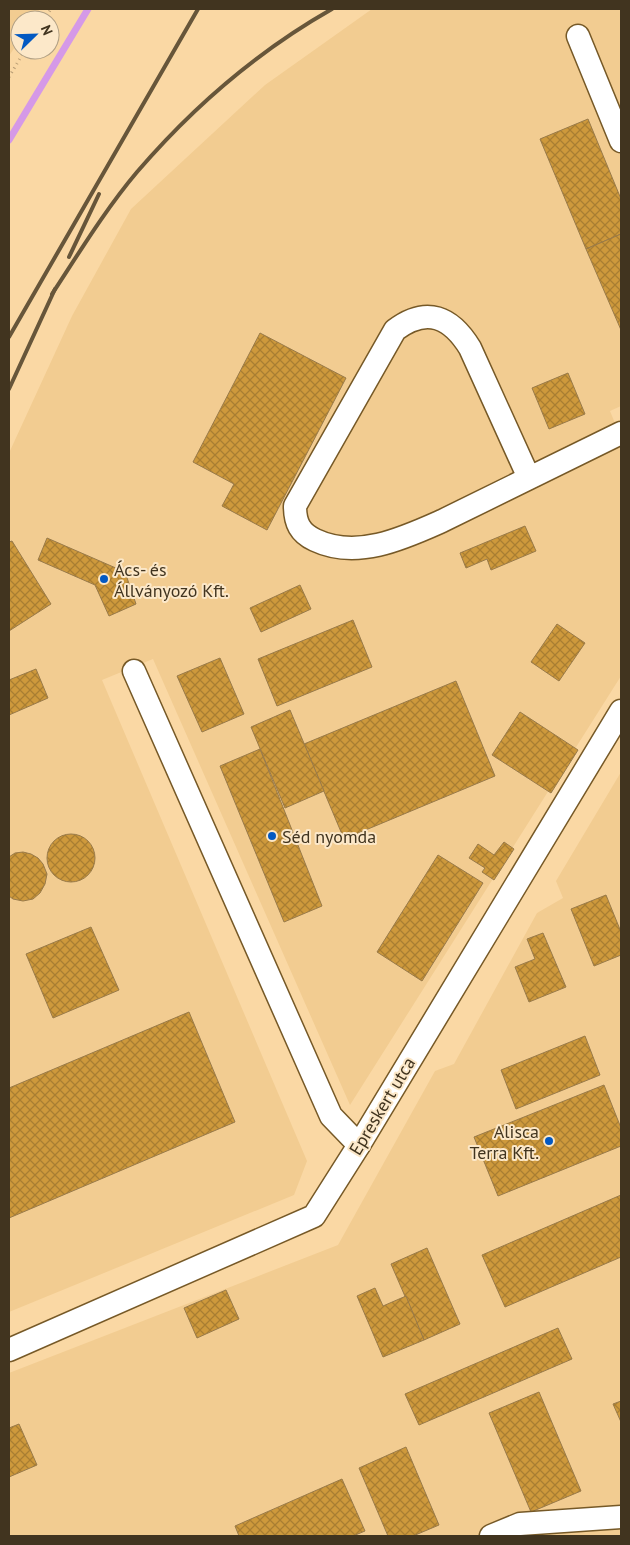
<svg xmlns="http://www.w3.org/2000/svg" width="630" height="1545" font-family="'PT Sans',sans-serif">
  <style>
    .built { fill: #f2cc91 }
    .lines { fill: none; stroke-linecap: round; stroke-linejoin: round }
    .stream { stroke: #d599e7; stroke-width: 7 }
    .building { fill: url(#building-cross-hatch); stroke: #997a49 }
    .minor-casing { stroke: #765927; stroke-width: 25 }
    .path { stroke: #b99e75; stroke-width: 3; stroke-dasharray: 1 4; stroke-linecap: butt }
    .minor { stroke: #fff; stroke-width: 22 }
    .rail { stroke: #67563a; stroke-width: 4 }
    .poi-dot { fill: #0359c2; stroke: #fce8c9; stroke-width: 2 }
    .labels { text-anchor: middle; dominant-baseline: central; stroke-width: 4; stroke-linejoin: round; paint-order: stroke }
    .poi-label { font-size: 18px; fill: #41341f; stroke: #fce8c9; text-anchor: start }
    .street-label { font-size: 18px; fill: #41341f; stroke: #fce8c9 }
  </style>
  <defs>
    <pattern id="building-cross-hatch" width="8" height="8" patternUnits="userSpaceOnUse" patternTransform="scale(1.25)"><rect width="8" height="8" fill="#ce993c"/><path d="M0 0l8 8M0 8l8-8" fill="none" stroke="#a97e32"/></pattern>
  </defs>
  <rect width="100%" height="100%" fill="#fad8a4"/>
  <g class="built">
    <path d="M9,9H40L32,20H20V39L9,56Z"/>
    <path d="M372,9H621V406L610,411L621,438V676L350,1105L153,659L102,680L307,1161L294,1195L9,1312V453L72,316L131,209L265,85Z"/>
    <path d="M621,772V1536H9V1373L338,1245L435,1071L454,1064L537,913L563,898L556,881Z"/>
  </g>
  <g class="lines">
    <path class="stream" d="M9,140L88,9"/>
  </g>
  <g class="building">
    <path d="M588,119L621,199V234L586,249L540,139Z"/>
    <path d="M621,234V330L586,249Z"/>
    <path d="M260,333L346,378L267,530L222,506L234,484L193,462Z"/>
    <path d="M568,373L585,414L549,429L532,388Z"/>
    <path d="M525,526L536,551L491,570L487,559L466,568L460,553Z"/>
    <path d="M47,538L125,572L136,604L109,616L95,585L38,560Z"/>
    <path d="M12,541L51,604L9,631V542Z"/>
    <path d="M300,585L311,609L261,632L250,608Z"/>
    <path d="M353,620L372,667L277,706L258,659Z"/>
    <path d="M557,624L585,643L559,681L531,662Z"/>
    <path d="M220,658L244,714L202,732L177,676Z"/>
    <path d="M36,669L48,698L9,715V680Z"/>
    <path d="M456,681L495,776L344,839L304,744Z"/>
    <path d="M290,710L324,791L285,808L251,727Z"/>
    <path d="M520,712L578,750L551,793L492,755Z"/>
    <path d="M260,749L322,906L284,922L220,766Z"/>
    <circle cx="71" cy="858" r="24"/>
    <path d="M504,842L514,849L494,880L482,872L485,868L469,858L478,844L494,855Z"/>
    <path d="M23,852L31,854L38,858L43,864L47,874L45,884L40,893L33,899L23,901L13,899L9,896V857L15,853Z"/>
    <path d="M438,855L483,883L422,981L377,952Z"/>
    <path d="M606,895L621,932V955L594,966L571,909Z"/>
    <path d="M91,927L119,990L53,1018L26,954Z"/>
    <path d="M543,933L566,987L529,1002L515,967L535,959L527,939Z"/>
    <path d="M189,1012L235,1122L9,1218V1088Z"/>
    <path d="M585,1036L600,1075L516,1109L501,1070Z"/>
    <path d="M604,1085L621,1128V1146L498,1196L474,1137Z"/>
    <path d="M621,1195V1257L505,1307L482,1255Z"/>
    <path d="M427,1248L460,1324L424,1340L391,1264Z"/>
    <path d="M375,1288L383,1306L406,1296L424,1340L383,1357L357,1296Z"/>
    <path d="M226,1290L239,1319L197,1338L184,1308Z"/>
    <path d="M558,1328L572,1359L419,1425L405,1394Z"/>
    <path d="M539,1392L581,1491L531,1512L489,1413Z"/>
    <path d="M621,1401V1422L613,1404Z"/>
    <path d="M19,1424L37,1465L9,1477V1428Z"/>
    <path d="M406,1447L439,1525L413,1536H388L359,1468Z"/>
    <path d="M342,1479L365,1531L353,1536H239L235,1526Z"/>
  </g>
  <g class="lines">
    <g class="minor-casing">
      <g id="minor">
        <path d="M578,36L621,141"/>
        <path d="M529,478L470,348C451,317 427,306 395,330L295,506C295,523 300,533 315,540C357,560 404,538 442,521L621,433"/>
        <path d="M134,671L331,1116L359,1145"/>
        <path d="M9,1350L314,1216L359,1145L621,711"/>
        <path d="M491,1536L520,1524L621,1517"/>
      </g>
    </g>
    <g class="path">
      <path d="M44,20L51,9"/>
      <path d="M9,77L25,50"/>
    </g>
    <use href="#minor" class="minor"/>
    <g class="rail">
      <path d="M69,257L99,194"/>
      <path d="M52,294C79,253 105,210 137,172C192,108 258,51 332,9"/>
      <path d="M9,337L198,9"/>
      <path d="M9,389L55,289"/>
    </g>
  </g>
  <g class="poi-dot">
    <circle cx="104" cy="579" r="5"/>
    <circle cx="272" cy="836" r="5"/>
    <circle cx="549" cy="1141" r="5"/>
  </g>
  <g class="labels">
    <g class="poi-label">
      <text x="114" y="569">Ács- és<tspan x="114" dy="21">Állványozó Kft.</tspan></text>
      <text x="282" y="836">Séd nyomda</text>
      <text x="539" y="1131" text-anchor="end">Alisca<tspan x="539" dy="21">Terra Kft.</tspan></text>
    </g>
    <g class="street-label">
      <text transform="translate(382 1106) rotate(-59)">Epreskert utca</text>
    </g>
  </g>
  <rect width="630" height="1545" fill="none" stroke="#41341f" stroke-width="20"/>
  <g transform="translate(35 35) rotate(67)"><circle r="24" fill="#fce8c9" stroke="#b1a085"/>
  <path d="M0-4L9 19L0 12L-9 19Z" fill="#0359c2"/>
  <text y="-8" font-size="14" font-weight="bold" text-anchor="middle" fill="#41341f">N</text>
  </g>
</svg>
